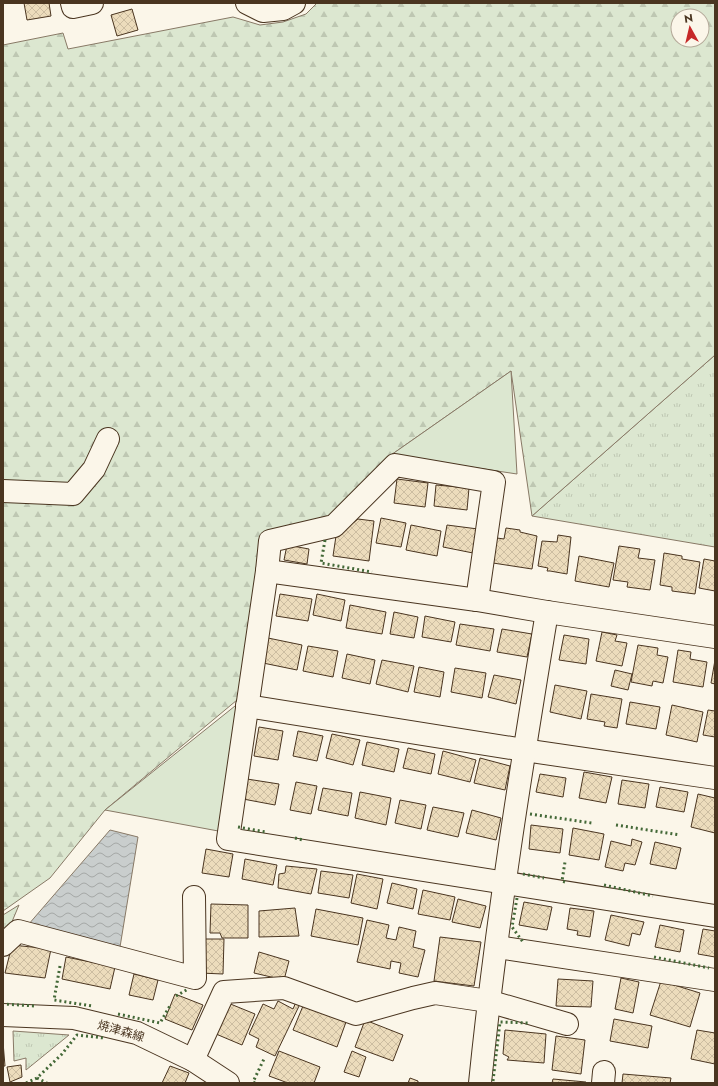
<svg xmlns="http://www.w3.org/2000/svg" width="718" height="1086" font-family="Jost,'Noto Sans JP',sans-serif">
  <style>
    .grass { fill: url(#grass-tufts); stroke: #887966 }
    .forest { fill: url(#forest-firs); stroke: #887966; fill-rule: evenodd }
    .park { fill: #dce7d0; stroke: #887966 }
    .water { fill: url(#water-waves); stroke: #887966 }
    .building { fill: url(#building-cross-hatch); stroke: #4a3520 }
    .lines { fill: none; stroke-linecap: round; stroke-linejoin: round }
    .minor-casing { stroke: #4a3520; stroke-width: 24 }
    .major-casing { stroke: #4a3520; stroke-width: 24 }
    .minor { stroke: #fbf6e9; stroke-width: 22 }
    .major { stroke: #fbf6e9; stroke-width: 22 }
    .hedge { stroke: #436837; stroke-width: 3; stroke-dasharray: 2 3; stroke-linecap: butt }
    .labels { text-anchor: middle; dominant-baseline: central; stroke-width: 3; stroke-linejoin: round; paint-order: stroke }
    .street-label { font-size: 12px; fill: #4a3520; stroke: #fbf6e9 }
  </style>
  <defs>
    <pattern id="grass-tufts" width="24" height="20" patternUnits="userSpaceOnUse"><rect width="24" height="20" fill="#dce7d0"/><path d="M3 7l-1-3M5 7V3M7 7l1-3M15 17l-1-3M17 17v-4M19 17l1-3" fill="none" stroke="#bec7b2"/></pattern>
    <pattern id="forest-firs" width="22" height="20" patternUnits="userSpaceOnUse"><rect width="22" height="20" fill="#dce7d0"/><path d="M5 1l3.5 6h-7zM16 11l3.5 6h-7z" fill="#bec7b2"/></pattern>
    <pattern id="water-waves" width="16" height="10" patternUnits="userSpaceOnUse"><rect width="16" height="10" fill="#c9cecd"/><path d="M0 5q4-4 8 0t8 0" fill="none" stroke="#a5a8a6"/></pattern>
    <pattern id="building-cross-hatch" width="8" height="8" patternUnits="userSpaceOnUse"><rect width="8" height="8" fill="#ecdcbc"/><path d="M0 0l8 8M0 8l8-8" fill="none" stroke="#ccbda1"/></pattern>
  </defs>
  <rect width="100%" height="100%" fill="#fbf6e9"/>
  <g class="grass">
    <path d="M715,355V547L532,516Z"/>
    <path d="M19,905L3,943V915Z"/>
    <path d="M13,1031L69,1035L26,1070V1058L14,1061Z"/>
  </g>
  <path class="forest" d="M317,3H715V355L532,516L511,371L391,455L330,527L268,536L249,690L105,810L50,878L3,911V45L63,33L68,49L233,17L260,25L283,22L306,14ZM678,16H702V40H678Z"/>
  <g class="park">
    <path d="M511,371L517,474L391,455Z"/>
    <path d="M240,702L229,833L105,810Z"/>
  </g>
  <path class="water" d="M110,830L138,837L120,947L28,925Z"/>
  <g class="building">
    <path d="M24,3H49L51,16L27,20Z"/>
    <path d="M132,9L138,30L117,36L111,15Z"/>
    <path d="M397,479L428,483L425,507L394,503Z"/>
    <path d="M436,485L469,488L467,510L434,506Z"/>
    <path d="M381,518L406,523L401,547L376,543Z"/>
    <path d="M358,519L374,521L369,561L333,556L336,536Z"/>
    <path d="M411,525L441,531L437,556L406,550Z"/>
    <path d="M447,525L478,529L473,553L443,547Z"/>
    <path d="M506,528L520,530V532L537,536L532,569L493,563L497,538L504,539Z"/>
    <path d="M558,535L571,537L567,574L550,571H547L548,568L538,566L542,541L557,542Z"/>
    <path d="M287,545L309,549L307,564L284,560Z"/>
    <path d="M619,546L640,549L638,558L655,560L650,590L627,587L628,582L613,580Z"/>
    <path d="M664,553L682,556V559L700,562L695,594L672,591V587L660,585Z"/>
    <path d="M579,556L614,563L609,587L575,581Z"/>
    <path d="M704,559L715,561V591L699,588Z"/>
    <path d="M280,594L312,599L308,621L276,616Z"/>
    <path d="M317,594L345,600L341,621L313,615Z"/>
    <path d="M350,605L386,612L382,634L346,628Z"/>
    <path d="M394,612L418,617L414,638L390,634Z"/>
    <path d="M425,616L455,622L451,642L422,637Z"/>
    <path d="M460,624L494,629L490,651L456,645Z"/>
    <path d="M502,629L532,634L527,657L497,652Z"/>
    <path d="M602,632L617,635L615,641L627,643L622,666L596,661Z"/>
    <path d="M564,635L589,639L586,664L559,660Z"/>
    <path d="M268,638L302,645L297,670L263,663Z"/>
    <path d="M638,645L658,648L657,655L668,657L663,683L653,681L652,686L631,682Z"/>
    <path d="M308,646L338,651L333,677L303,671Z"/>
    <path d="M678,650L691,652L690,659L707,662L703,687L673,682Z"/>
    <path d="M347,654L375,660L370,684L342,678Z"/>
    <path d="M382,660L414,666L408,692L376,684Z"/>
    <path d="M715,660V684L711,683Z"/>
    <path d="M419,667L444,672L440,697L414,692Z"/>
    <path d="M455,668L486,673L482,698L451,692Z"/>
    <path d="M615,670L632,674L628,690L611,686Z"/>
    <path d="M494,675L521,680L516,704L488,697Z"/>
    <path d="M555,685L587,691L581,719L550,712Z"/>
    <path d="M591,694L622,699L617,728L604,726L605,722L587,719Z"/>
    <path d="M630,702L660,707L656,729L626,724Z"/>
    <path d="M672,705L703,712L697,742L666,735Z"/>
    <path d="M708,710L715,711V737L703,735Z"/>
    <path d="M259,727L283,731L278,760L254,756Z"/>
    <path d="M298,731L323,736L317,761L293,756Z"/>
    <path d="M332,734L360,740L353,765L326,758Z"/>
    <path d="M367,742L399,749L394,772L362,765Z"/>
    <path d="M408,748L435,754L431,774L403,768Z"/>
    <path d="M443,751L476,760L470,782L438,774Z"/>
    <path d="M480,758L510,766L505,790L474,783Z"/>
    <path d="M584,772L612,777L606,803L579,798Z"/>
    <path d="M540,774L566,778L563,797L536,792Z"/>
    <path d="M247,779L279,784L275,805L243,799Z"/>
    <path d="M622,780L649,784L645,808L618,804Z"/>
    <path d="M296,782L317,786L311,814L290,810Z"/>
    <path d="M660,787L688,792L684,812L656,807Z"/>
    <path d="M323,788L352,793L348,816L318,810Z"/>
    <path d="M360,792L391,798L386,825L355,818Z"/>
    <path d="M698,794L715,798V833L691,827Z"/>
    <path d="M400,800L426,805L421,829L395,823Z"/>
    <path d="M433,807L464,813L458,837L427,830Z"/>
    <path d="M472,810L501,818L496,840L466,833Z"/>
    <path d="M531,825L563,829L560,853L529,849Z"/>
    <path d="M573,828L604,834L599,860L569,855Z"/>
    <path d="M632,839L642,842L635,865L625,863L623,871L605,867L611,841L631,846Z"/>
    <path d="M655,842L681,848L676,869L650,864Z"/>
    <path d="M206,849L233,854L229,877L202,873Z"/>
    <path d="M245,859L277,865L273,885L242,879Z"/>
    <path d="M286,866L317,869L311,894L278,888L279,874L285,873Z"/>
    <path d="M321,871L353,875L349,898L318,893Z"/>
    <path d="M357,874L383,879L377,909L351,903Z"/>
    <path d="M392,883L417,889L413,909L387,903Z"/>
    <path d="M423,890L455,897L450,920L418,914Z"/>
    <path d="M458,899L486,906L480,928L452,922Z"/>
    <path d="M524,902L552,907L547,930L519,925Z"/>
    <path d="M211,904L248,905V938H222L220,933H210Z"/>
    <path d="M295,908L299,936L259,937V911Z"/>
    <path d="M570,908L594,911L590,937L577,935L578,931L567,929Z"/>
    <path d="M316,909L363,918L358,945L311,936Z"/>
    <path d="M611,915L644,922L640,935L632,933L629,946L605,940Z"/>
    <path d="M367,920L389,925L386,938L396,940L399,927L416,931L413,947L425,950L418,977L399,973L401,963L391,961L390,969L357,962Z"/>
    <path d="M660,925L684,930L680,952L655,947Z"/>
    <path d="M703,929L715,931V957L698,954Z"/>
    <path d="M440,937L481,942L474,986L434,981Z"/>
    <path d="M200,939H224L223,974L200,973Z"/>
    <path d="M12,945L51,949L45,978L5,973Z"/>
    <path d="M259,952L289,961L284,980L254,973Z"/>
    <path d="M66,957L115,967L110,989L62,979Z"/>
    <path d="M134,974L158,980L153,1000L129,995Z"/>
    <path d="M621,978L639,982L633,1013L615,1009Z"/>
    <path d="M558,979L593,981L591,1007L556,1006Z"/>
    <path d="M661,981L700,993L690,1027L650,1015Z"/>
    <path d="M175,994L203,1005L192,1030L165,1019Z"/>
    <path d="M278,1001L293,1009L296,1002L300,1004L275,1056L256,1047L259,1039L249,1034L263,1004L274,1009Z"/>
    <path d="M228,1003L255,1014L242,1045L216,1034Z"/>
    <path d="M303,1006L346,1022L337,1047L293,1030Z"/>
    <path d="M614,1019L652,1026L648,1048L610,1041Z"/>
    <path d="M365,1020L403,1035L393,1061L355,1047Z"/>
    <path d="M505,1030L546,1034L544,1063L507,1060L509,1057L503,1054Z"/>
    <path d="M697,1030L715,1033V1064L691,1059Z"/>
    <path d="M556,1036L585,1040L581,1074L552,1070Z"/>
    <path d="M3,1042L5,1066H3Z"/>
    <path d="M279,1051L320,1067L314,1083H288L269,1076Z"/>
    <path d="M352,1051L366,1057L359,1077L344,1072Z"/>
    <path d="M21,1065L22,1077L10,1082L7,1067Z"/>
    <path d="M170,1066L189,1073L185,1083H162Z"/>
    <path d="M623,1074L671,1078L670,1083H622Z"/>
    <path d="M410,1078L418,1081V1083H408Z"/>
    <path d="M553,1079L586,1082V1083H552Z"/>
  </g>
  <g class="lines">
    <g class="minor-casing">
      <g id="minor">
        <path d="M72,3L73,7L92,3"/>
        <path d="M247,3L263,11L283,9L294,3"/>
        <path d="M3,491L73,494L94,469L108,439"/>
        <path d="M267,571L270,541L334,526L395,465L494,482L477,600"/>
        <path d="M715,637L547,612L477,600L267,571L228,839L715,916"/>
        <path d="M247,706L524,750L715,778"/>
        <path d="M3,945L18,931L195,978L194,897"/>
        <path d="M497,947L715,980"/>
        <path d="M193,1060L224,992L284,988L356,1014L413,998L435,993L488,1001L567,1024"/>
        <path d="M480,1083C496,925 521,769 547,612"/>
        <path d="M603,1083L604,1072"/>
      </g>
    </g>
    <g class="major-casing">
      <path id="major" d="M3,1015L74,1018L137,1033L193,1060L228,1083"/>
    </g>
    <use href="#minor" class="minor"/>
    <use href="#major" class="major"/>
    <g class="hedge">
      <path d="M325,540L321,563L372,572"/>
      <path d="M530,814L592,823"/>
      <path d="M616,825L680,835"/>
      <path d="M238,827L266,832"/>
      <path d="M295,838L303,840"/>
      <path d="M523,874L544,878"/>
      <path d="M565,882L562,881L565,862"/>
      <path d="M604,885L653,896"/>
      <path d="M517,898L512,927L523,942"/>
      <path d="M654,957L709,968"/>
      <path d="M60,966L54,1000L92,1006"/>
      <path d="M176,996L188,989"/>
      <path d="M3,1003V1004L35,1006"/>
      <path d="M118,1014L160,1023L171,1004"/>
      <path d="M37,1078L47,1083"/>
      <path d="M493,1081L500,1022L529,1023"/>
      <path d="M26,1083L37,1078L62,1054L77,1035L104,1038"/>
      <path d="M255,1083L253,1082L264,1059"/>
    </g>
  </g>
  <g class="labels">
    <g class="street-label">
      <text transform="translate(121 1031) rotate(16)">焼津森線</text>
    </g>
  </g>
  <rect width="718" height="1086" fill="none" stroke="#4a3520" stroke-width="8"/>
  <g transform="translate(690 28) rotate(352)"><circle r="19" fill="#fbf6e9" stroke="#b4a999"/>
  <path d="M0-3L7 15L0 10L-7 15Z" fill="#c62828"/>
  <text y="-6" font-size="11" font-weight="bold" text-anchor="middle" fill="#4a3520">N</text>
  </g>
</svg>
